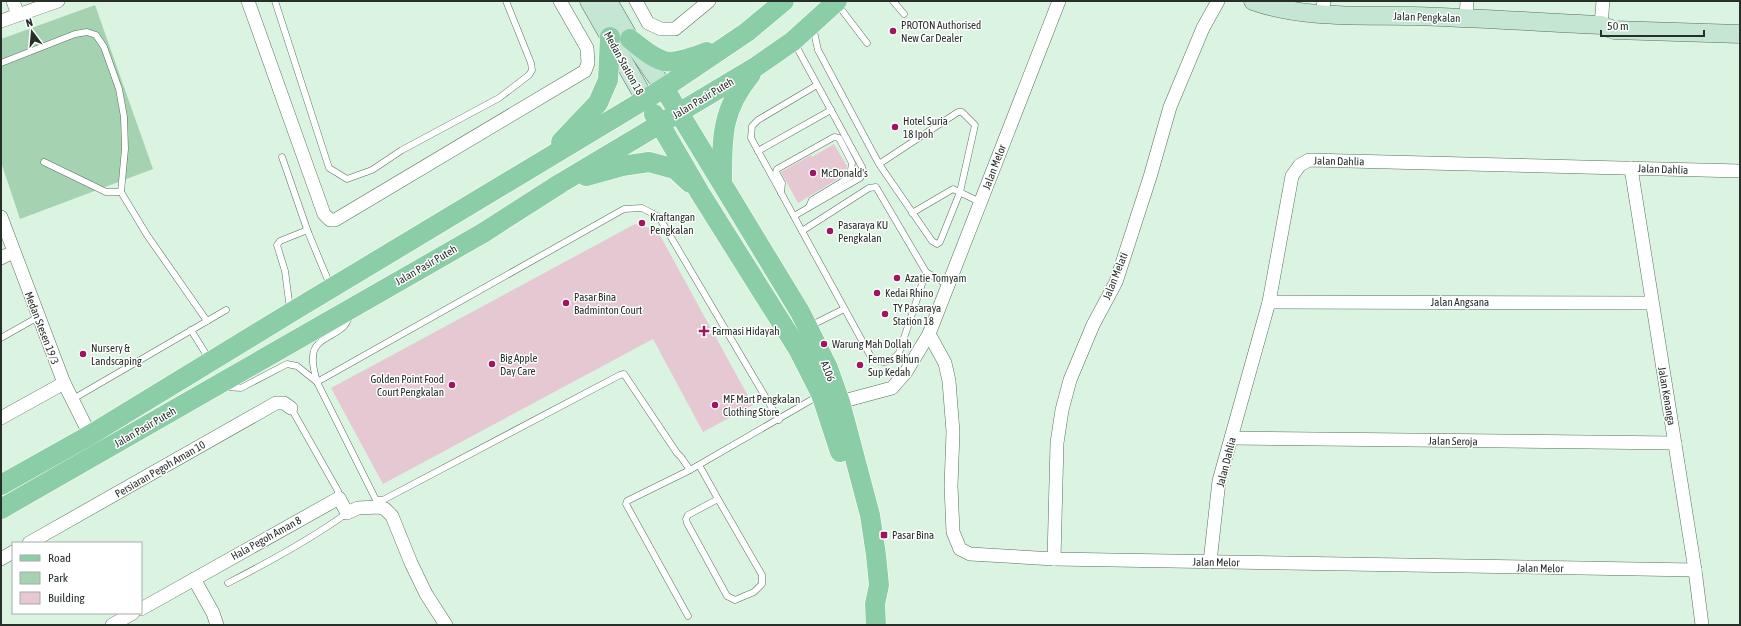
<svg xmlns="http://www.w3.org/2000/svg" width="1741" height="626" font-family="'Asap Condensed',sans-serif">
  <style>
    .green { fill: #a5d3b2 }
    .building { fill: #e6c8d2 }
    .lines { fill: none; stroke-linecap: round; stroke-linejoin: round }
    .lane-casing { stroke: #596f5f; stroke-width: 7 }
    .street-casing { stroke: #596f5f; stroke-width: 14 }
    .secondary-casing { stroke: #596f5f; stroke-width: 19 }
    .primary-casing { stroke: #fff; stroke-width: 21 }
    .lane { stroke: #fff; stroke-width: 6 }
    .street { stroke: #fff; stroke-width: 13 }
    .secondary { stroke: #c5e6d3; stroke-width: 18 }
    .primary { stroke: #8bcda6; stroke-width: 20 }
    .poi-dot { fill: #a01560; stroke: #fff; stroke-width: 1.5 }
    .labels { text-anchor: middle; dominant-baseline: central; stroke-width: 3; stroke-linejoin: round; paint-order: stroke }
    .street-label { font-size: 11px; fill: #263029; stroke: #fff }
    .poi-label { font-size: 11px; fill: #263029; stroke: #fff; text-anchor: start }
  </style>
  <rect width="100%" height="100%" fill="#dbf4e2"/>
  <path class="green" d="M95,5L153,169L20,219L1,162V39Z"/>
  <g class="building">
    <path d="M834,144L847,166L846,174L798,203L781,172L811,155L812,157Z"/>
    <path d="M635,224L657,230L753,405L703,432L653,339L383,484L331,388Z"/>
  </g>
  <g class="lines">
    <g class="lane-casing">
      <g id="lane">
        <path d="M275,1L329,168L347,179L372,170L402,150L499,98L529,75L532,70L531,63L506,1"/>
        <path d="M893,1L904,14"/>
        <path d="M838,5L867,43"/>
        <path d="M813,27L818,50L879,164L932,241L937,244L940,242L960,192L975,125L962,112H958L879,164"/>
        <path d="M1,63L75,34L87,32L96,35L104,47L119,89L124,117L125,149L121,192L147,235L207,321"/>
        <path d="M817,85L758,120L752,126L751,138L871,357C882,365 890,363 899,353L926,272"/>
        <path d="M758,151L831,110"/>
        <path d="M282,157L308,232"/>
        <path d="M44,162L106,192H121"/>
        <path d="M781,193L782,183L776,172L777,169L834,137L839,138L852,163L850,177L812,200L809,207"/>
        <path d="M912,213L953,189L980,202"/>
        <path d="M794,216L860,178L864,173L862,167L795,44"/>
        <path d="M802,231L869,188L876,187L926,272L948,285"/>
        <path d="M290,309L285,271L277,245L280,241L305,231L308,232L330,285"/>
        <path d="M349,317C348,319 347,323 345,325C336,337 313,338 313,357C312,365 315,374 317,382L376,500H383L620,375L624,374L677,453L681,457L690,470L818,396"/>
        <path d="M810,326L844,309"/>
        <path d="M191,330L209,359"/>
        <path d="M1,338L38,317"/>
        <path d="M317,382L624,209L642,208L659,217L779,420"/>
        <path d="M226,387L241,388L287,364L297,366L317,382"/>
        <path d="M73,399L226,310"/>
        <path d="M291,408L338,491L339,498"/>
        <path d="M699,465L718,499L688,515L686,519L687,523L727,596L735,600L754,592L762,584V575L718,499"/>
        <path d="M228,583C269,562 310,540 347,513"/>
        <path d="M688,616L626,504L627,501L690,470"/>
      </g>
    </g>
    <g class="street-casing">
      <g id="street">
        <path d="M13,1L18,15"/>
        <path d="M248,1L324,214L330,220H335L585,71L588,63L587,48L560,1"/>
        <path d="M636,1L648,23L661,29H675L709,1"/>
        <path d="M1322,13L1324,1"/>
        <path d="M1466,18L1467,1"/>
        <path d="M1,21L58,1"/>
        <path d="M1601,25L1603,1"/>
        <path d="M1631,168L1695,570L1702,625"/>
        <path d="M1,217L64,383L90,435"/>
        <path d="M1,258L13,252"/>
        <path d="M1269,302L1651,303"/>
        <path d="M929,334L945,363L949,381L953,432L951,486L953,532L960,549L970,554L1054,559L1695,570"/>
        <path d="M840,402L892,388L906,372L929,334L1059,1"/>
        <path d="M1,418L64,383"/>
        <path d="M1232,438L1675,443"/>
        <path d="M29,543L276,403H284L291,408"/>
        <path d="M1,559L13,552"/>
        <path d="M1054,559L1057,443L1062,410L1070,380L1093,325L1116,282L1150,177L1170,107L1203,28L1218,1"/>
        <path d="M1210,562L1219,481L1269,302L1292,176L1300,165L1309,160L1740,171"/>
        <path d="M194,579L213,613L217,625"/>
        <path d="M141,609L339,498L347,513L358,508L379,507L385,509L392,516L411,563L426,594L446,625"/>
        <path d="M112,625L133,613"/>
      </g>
    </g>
    <g class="secondary-casing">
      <g id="secondary">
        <path d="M589,1L645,99"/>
        <path d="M608,1L630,39L664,88"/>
        <path d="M1253,1C1303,19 1361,15 1413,16C1476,18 1539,22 1601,25L1614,30L1740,34"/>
      </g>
    </g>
    <g class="primary-casing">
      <g id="primary">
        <path d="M630,39C640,47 651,57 664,61C673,64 698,56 707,52"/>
        <path d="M664,88L800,312L828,368L840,402L870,515L876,555L879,585L875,604L876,625"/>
        <path d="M654,114L700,193L798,349L821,394L840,452"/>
        <path d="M561,142L598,103L608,80L610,37"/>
        <path d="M586,176L622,166L649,162L675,169L690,183"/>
        <path d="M722,182C722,138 721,110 751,74"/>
        <path d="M1,485L90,435L290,313L664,88L747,32L784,1"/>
        <path d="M1,509L483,233L561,183L757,66L793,41L837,1"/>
      </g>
    </g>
    <use href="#lane" class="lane"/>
    <use href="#street" class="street"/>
    <use href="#secondary" class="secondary"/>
    <use href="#primary" class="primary"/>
  </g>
  <g class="poi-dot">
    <circle cx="893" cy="31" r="4"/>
    <circle cx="895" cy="127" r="4"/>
    <circle cx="813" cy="173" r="4"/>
    <circle cx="642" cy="223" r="4"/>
    <circle cx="830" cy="231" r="4"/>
    <circle cx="897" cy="278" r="4"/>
    <circle cx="877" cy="293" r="4"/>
    <circle cx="566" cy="303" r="4"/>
    <circle cx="885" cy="314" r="4"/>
    <path d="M702 325h4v4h4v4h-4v4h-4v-4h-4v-4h4z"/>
    <circle cx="824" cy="344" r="4"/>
    <circle cx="83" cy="354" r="4"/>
    <circle cx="492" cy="364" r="4"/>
    <circle cx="860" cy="365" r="4"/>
    <circle cx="452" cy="385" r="4"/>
    <circle cx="715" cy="405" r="4"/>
    <rect x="880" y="531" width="8" height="8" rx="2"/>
  </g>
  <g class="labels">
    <g class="street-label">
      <text transform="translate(1427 17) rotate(2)">Jalan Pengkalan</text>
      <text transform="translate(624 63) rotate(61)">Medan Station 18</text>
      <text transform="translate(703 98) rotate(-31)">Jalan Pasir Puteh</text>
      <text transform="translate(1339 161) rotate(1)">Jalan Dahlia</text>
      <text transform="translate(994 167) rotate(-69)">Jalan Melor</text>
      <text transform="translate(1663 169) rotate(2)">Jalan Dahlia</text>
      <text transform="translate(426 265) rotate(-30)">Jalan Pasir Puteh</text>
      <text transform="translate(1115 276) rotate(-68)">Jalan Melati</text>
      <text x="1460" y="302">Jalan Angsana</text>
      <text transform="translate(42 328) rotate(69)">Medan Stesen 19/3</text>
      <text transform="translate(828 371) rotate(68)">A106</text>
      <text transform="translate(1667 396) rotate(80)">Jalan Kenanga</text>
      <text transform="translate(145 427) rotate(-30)">Jalan Pasir Puteh</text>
      <text transform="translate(1453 441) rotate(1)">Jalan Seroja</text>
      <text transform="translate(1226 462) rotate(-76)">Jalan Dahlia</text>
      <text transform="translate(160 469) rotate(-30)">Persiaran Pegoh Aman 10</text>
      <text transform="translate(266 538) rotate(-29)">Hala Pegoh Aman 8</text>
      <text transform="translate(1216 562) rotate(1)">Jalan Melor</text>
      <text transform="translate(1540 568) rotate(1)">Jalan Melor</text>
    </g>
    <g class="poi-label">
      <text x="901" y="25">PROTON Authorised<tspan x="901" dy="13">New Car Dealer</tspan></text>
      <text x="903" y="121">Hotel Suria<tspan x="903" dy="13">18 Ipoh</tspan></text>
      <text x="821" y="173">McDonald's</text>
      <text x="650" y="217">Kraftangan<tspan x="650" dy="13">Pengkalan</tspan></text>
      <text x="838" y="225">Pasaraya KU<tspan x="838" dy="13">Pengkalan</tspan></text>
      <text x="905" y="278">Azatie Tomyam</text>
      <text x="885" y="293">Kedai Rhino</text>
      <text x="574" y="297">Pasar Bina<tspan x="574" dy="13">Badminton Court</tspan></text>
      <text x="893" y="308">TY Pasaraya<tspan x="893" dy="13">Station 18</tspan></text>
      <text x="712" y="331">Farmasi Hidayah</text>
      <text x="832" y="344">Warung Mah Dollah</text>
      <text x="91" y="348">Nursery &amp;<tspan x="91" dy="13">Landscaping</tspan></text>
      <text x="500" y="358">Big Apple<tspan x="500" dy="13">Day Care</tspan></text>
      <text x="868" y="359">Femes Bihun<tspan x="868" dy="13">Sup Kedah</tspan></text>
      <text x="444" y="379" text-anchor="end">Golden Point Food<tspan x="444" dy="13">Court Pengkalan</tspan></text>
      <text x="723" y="399">MF Mart Pengkalan<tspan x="723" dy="13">Clothing Store</tspan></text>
      <text x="892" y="535">Pasar Bina</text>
    </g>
  </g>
  <rect width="1741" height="626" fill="none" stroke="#263029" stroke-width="4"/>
  <rect x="12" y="542" width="130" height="72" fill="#ffffff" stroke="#a8aca9"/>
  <rect x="20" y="555" width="20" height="6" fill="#8bcda6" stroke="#a8aca9"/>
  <text x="48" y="562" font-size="12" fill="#263029">Road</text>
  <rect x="20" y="572" width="20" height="12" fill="#a5d3b2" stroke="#a8aca9"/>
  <text x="48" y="582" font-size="12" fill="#263029">Park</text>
  <rect x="20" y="592" width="20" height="12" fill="#e6c8d2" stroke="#a8aca9"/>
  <text x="48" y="602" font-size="12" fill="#263029">Building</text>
  <g transform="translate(32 32) rotate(344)" stroke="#ffffff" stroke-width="3" paint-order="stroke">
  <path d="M0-3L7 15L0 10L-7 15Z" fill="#263029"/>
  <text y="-6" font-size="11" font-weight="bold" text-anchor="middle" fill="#263029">N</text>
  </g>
  <path d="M1601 30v6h103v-6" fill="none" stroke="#263029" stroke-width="2"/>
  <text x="1607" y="30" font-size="12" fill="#263029" stroke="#ffffff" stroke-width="3" paint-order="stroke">50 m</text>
</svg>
